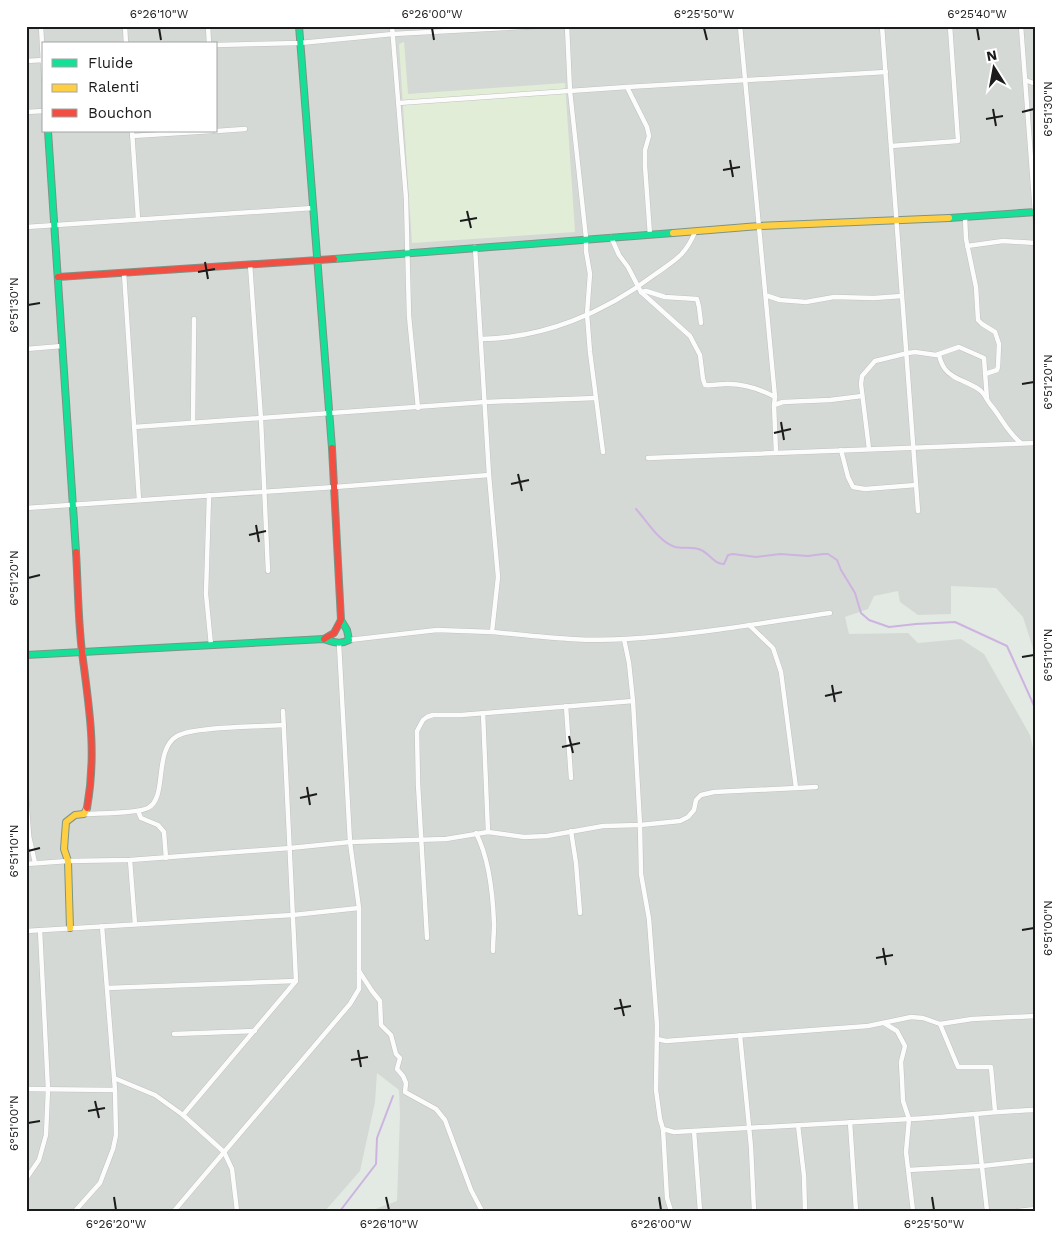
<svg xmlns="http://www.w3.org/2000/svg" width="1062" height="1237" font-family="'Work Sans',sans-serif">
  <style>
    .residential { fill: #d5d9d5; fill-rule: evenodd }
    .commercial { fill: #e2edd7 }
    .lines { fill: none; stroke-linecap: round; stroke-linejoin: round }
    .stream { stroke: #cdb3e0; stroke-width: 2 }
    .street-casing { stroke: #bfc2bf; stroke-width: 5.5 }
    .fast-casing { stroke: #7b9486; stroke-width: 8 }
    .slow-casing { stroke: #7b9486; stroke-width: 8 }
    .jam-casing { stroke: #7b9486; stroke-width: 8 }
    .street { stroke: #fbfcfb; stroke-width: 4.5 }
    .fast { stroke: #16e098; stroke-width: 6 }
    .slow { stroke: #ffcf43; stroke-width: 6 }
    .jam { stroke: #f24e42; stroke-width: 6 }
    .ticks { fill: none; stroke: #1b1b1b; stroke-width: 2 }
    .neatline { fill: none; stroke: #1b1b1b; stroke-width: 2 }
    .ticks-label { font-size: 12px; text-anchor: middle; fill: #1b1b1b }
  </style>
  <rect width="100%" height="100%" fill="#e2eae3"/>
  <path class="residential" d="M26,26H1036V658L1023,617L996,588L951,586V614L918,615L900,602L898,591L874,596L868,609L845,617L849,634L908,633L918,643L961,639L984,654L1030,735L1036,762V1211H370L397,1201L400,1115L399,1090L377,1073L375,1102L360,1171L325,1211H26ZM44,44H216V131H44Z"/>
  <path class="commercial" d="M404,42L408,94L565,83L575,232L412,243L399,44Z"/>
  <g class="lines">
    <g class="stream">
      <path d="M636,509C647,521 659,542 675,547C683,549 693,546 701,550C710,554 714,564 724,564L728,555L733,554L756,557L780,554L808,556L823,554H828L837,560L841,570L855,593L861,613L869,620L889,627L916,624L955,622L1007,646L1036,710"/>
      <path d="M340,1211L376,1164L377,1138L393,1096"/>
    </g>
    <g class="street-casing">
      <g id="street">
        <path d="M41,26L44,80"/>
        <path d="M125,26L126,44"/>
        <path d="M208,26L209,44"/>
        <path d="M392,26L406,198L409,316L418,408"/>
        <path d="M567,26L570,91L586,238V251L590,274L587,314L590,352L603,452"/>
        <path d="M740,26L775,397L774,405L776,453"/>
        <path d="M882,26L918,511"/>
        <path d="M1021,26L1036,225"/>
        <path d="M216,45L300,43L393,34L540,26"/>
        <path d="M26,61L44,60"/>
        <path d="M1025,80L1036,84"/>
        <path d="M627,87L647,127L649,136L645,150V166L650,235"/>
        <path d="M398,103L627,87L886,72"/>
        <path d="M26,112L44,111"/>
        <path d="M132,131L138,219"/>
        <path d="M216,131L245,129"/>
        <path d="M132,136L212,131"/>
        <path d="M891,146L958,141L950,26"/>
        <path d="M965,217L966,239L976,287L978,320L982,324L995,332L999,344L998,367L997,370L985,374"/>
        <path d="M26,227L313,208"/>
        <path d="M611,237L619,255L628,267L641,292L690,336L700,355L703,379L705,385C712,386 719,384 725,384C744,383 760,389 775,397"/>
        <path d="M967,246L1003,241L1036,243"/>
        <path d="M250,264L261,419L268,571"/>
        <path d="M124,273L139,500"/>
        <path d="M641,292L646,291L665,297L697,299L699,307L701,323"/>
        <path d="M766,297L768,296L780,300L806,302L834,297L874,298L902,296"/>
        <path d="M481,339C544,338 604,313 654,275C675,260 685,256 695,232"/>
        <path d="M26,349L62,346"/>
        <path d="M939,355C940,359 942,365 945,369C953,380 971,382 981,391C985,395 987,400 990,404C1002,418 1007,432 1021,443"/>
        <path d="M774,405L783,402L830,400L862,396"/>
        <path d="M193,423L194,319"/>
        <path d="M134,427L485,402L596,398"/>
        <path d="M869,449L861,384L862,376L875,361L908,353L915,352L936,355L959,347L984,358L987,399"/>
        <path d="M841,450L848,477L853,487L865,489L916,485"/>
        <path d="M648,458L1036,443"/>
        <path d="M209,495L206,594L211,645"/>
        <path d="M26,508L335,487L489,475"/>
        <path d="M749,625L773,648L781,672L796,788"/>
        <path d="M492,632C536,636 581,642 625,639C694,635 762,623 830,613"/>
        <path d="M624,639L629,663L633,701L640,825L641,874L649,919L657,1025L656,1090L660,1119L663,1129L667,1198L671,1211"/>
        <path d="M349,640L437,630L492,632L498,577L489,475L475,247"/>
        <path d="M566,706L571,778"/>
        <path d="M483,713L488,832"/>
        <path d="M26,794L29,836L35,863"/>
        <path d="M138,811L141,818L158,825L164,832L166,858"/>
        <path d="M84,814C100,813 135,814 148,808C168,798 153,750 177,736C196,726 259,727 284,725"/>
        <path d="M571,831L576,863L580,913"/>
        <path d="M476,833C489,858 493,896 494,924C494,933 493,942 493,951"/>
        <path d="M130,860L135,924"/>
        <path d="M26,864L68,861L130,860L290,848L350,842L446,839L488,832L524,837L547,836L603,826L640,825L680,821L688,817L694,810L696,800L701,795L714,792L816,787"/>
        <path d="M26,931L293,915L359,908"/>
        <path d="M427,938L418,784L417,731L423,720L427,717L433,715H461L633,701"/>
        <path d="M359,971L372,991L380,1001L381,1025L391,1035L396,1054L400,1058L397,1069L403,1076L406,1083L405,1092L436,1109L445,1120L471,1190L482,1211"/>
        <path d="M107,988L296,981"/>
        <path d="M884,1023L897,1031L905,1046L901,1062L902,1080L903,1101L909,1119L906,1152L913,1211"/>
        <path d="M940,1024L958,1067H991L995,1111"/>
        <path d="M174,1034L255,1031"/>
        <path d="M740,1035L751,1147L754,1211"/>
        <path d="M657,1039L666,1041L868,1026L911,1017L923,1018L940,1024L972,1019L1036,1016"/>
        <path d="M114,1078L155,1095L183,1115L224,1152L232,1169L237,1211"/>
        <path d="M26,1089L115,1090"/>
        <path d="M976,1114L987,1211"/>
        <path d="M183,1115L296,981L283,711"/>
        <path d="M850,1122L856,1211"/>
        <path d="M798,1125L804,1176L805,1211"/>
        <path d="M663,1129L674,1132C753,1128 832,1124 910,1119C952,1117 994,1111 1036,1110"/>
        <path d="M694,1131L700,1211"/>
        <path d="M908,1170L982,1166L1036,1160"/>
        <path d="M26,1179L39,1160L46,1135L48,1089L40,930"/>
        <path d="M75,1211L100,1183L113,1149L116,1135L115,1090L102,926"/>
        <path d="M174,1211L350,1004L359,989V908L350,842L339,644"/>
        <path d="M1018,1211L1036,1209"/>
      </g>
    </g>
    <g class="fast-casing">
      <g id="fast">
        <path d="M299,26L332,448"/>
        <path d="M48,131L76,552"/>
        <path d="M949,218L1036,212"/>
        <path d="M334,259L673,233"/>
        <path d="M26,655L324,639C333,642 340,645 349,640L347,630L341,620"/>
      </g>
    </g>
    <g class="slow-casing">
      <g id="slow">
        <path d="M673,233L759,226L949,218"/>
        <path d="M70,928L68,861L64,849L66,822L75,815L84,814L87,808"/>
      </g>
    </g>
    <g class="jam-casing">
      <g id="jam">
        <path d="M58,277L334,259"/>
        <path d="M76,552C78,585 78,619 82,652C89,708 97,751 87,808"/>
        <path d="M324,639L334,633L341,620L332,448"/>
      </g>
    </g>
    <use href="#street" class="street"/>
    <use href="#fast" class="fast"/>
    <use href="#slow" class="slow"/>
    <use href="#jam" class="jam"/>
  </g>
  <path class="ticks" d="M159,28L161,40M432,28L434,40M704,28L707,40M977,28L979,40M993,109L996,126M1022,112L1034,109M986,119L1003,116M730,160L733,177M723,170L740,167M467,211L471,228M460,221L477,218M205,262L208,279M198,272L215,269M28,305L40,303M1022,384L1034,382M781,422L784,440M774,433L791,429M518,474L522,491M511,484L529,480M256,525L259,542M249,535L266,531M28,578L40,575M1022,657L1034,655M832,685L835,702M825,696L842,692M569,736L573,753M562,747L580,743M307,787L310,805M300,798L317,794M28,851L40,848M1022,930L1034,928M883,948L886,965M876,958L893,955M620,999L624,1016M614,1009L631,1006M358,1050L361,1067M351,1060L368,1057M95,1101L99,1118M88,1111L105,1108M28,1123L40,1121M114,1197L116,1210M386,1197L389,1210M659,1197L661,1210M932,1197L934,1210"/>
  <rect width="1062" height="1237" fill="none" stroke="#ffffff" stroke-width="55"/>
  <rect x="42" y="42" width="175" height="90" fill="#ffffff" stroke="#a4a4a4"/>
  <rect x="52" y="59" width="25" height="8" fill="#16e098" stroke="#a4a4a4"/>
  <text x="88" y="68" font-size="15" fill="#1b1b1b">Fluide</text>
  <rect x="52" y="84" width="25" height="8" fill="#ffcf43" stroke="#a4a4a4"/>
  <text x="88" y="92" font-size="15" fill="#1b1b1b">Ralenti</text>
  <rect x="52" y="109" width="25" height="8" fill="#f24e42" stroke="#a4a4a4"/>
  <text x="88" y="118" font-size="15" fill="#1b1b1b">Bouchon</text>
  <g transform="translate(994 68) rotate(349)" stroke="#ffffff" stroke-width="4" paint-order="stroke">
  <path d="M0-4L9 19L0 12L-9 19Z" fill="#1b1b1b"/>
  <text y="-8" font-size="14" font-weight="bold" text-anchor="middle" fill="#1b1b1b">N</text>
  </g>
  <rect x="28" y="28" width="1006" height="1182" class="neatline"/>
  <g class="ticks-label">
    <text x="159" y="18">6°26'10"W</text>
    <text x="432" y="18">6°26'00"W</text>
    <text x="704" y="18">6°25'50"W</text>
    <text x="977" y="18">6°25'40"W</text>
    <text transform="translate(1048 109) rotate(-90)" y="4">6°51'30"N</text>
    <text transform="translate(14 305) rotate(-90)" y="4">6°51'30"N</text>
    <text transform="translate(1048 382) rotate(-90)" y="4">6°51'20"N</text>
    <text transform="translate(14 578) rotate(-90)" y="4">6°51'20"N</text>
    <text transform="translate(1048 655) rotate(-90)" y="4">6°51'10"N</text>
    <text transform="translate(14 851) rotate(-90)" y="4">6°51'10"N</text>
    <text transform="translate(1048 928) rotate(-90)" y="4">6°51'00"N</text>
    <text transform="translate(14 1123) rotate(-90)" y="4">6°51'00"N</text>
    <text x="116" y="1228">6°26'20"W</text>
    <text x="389" y="1228">6°26'10"W</text>
    <text x="661" y="1228">6°26'00"W</text>
    <text x="934" y="1228">6°25'50"W</text>
  </g>
</svg>
